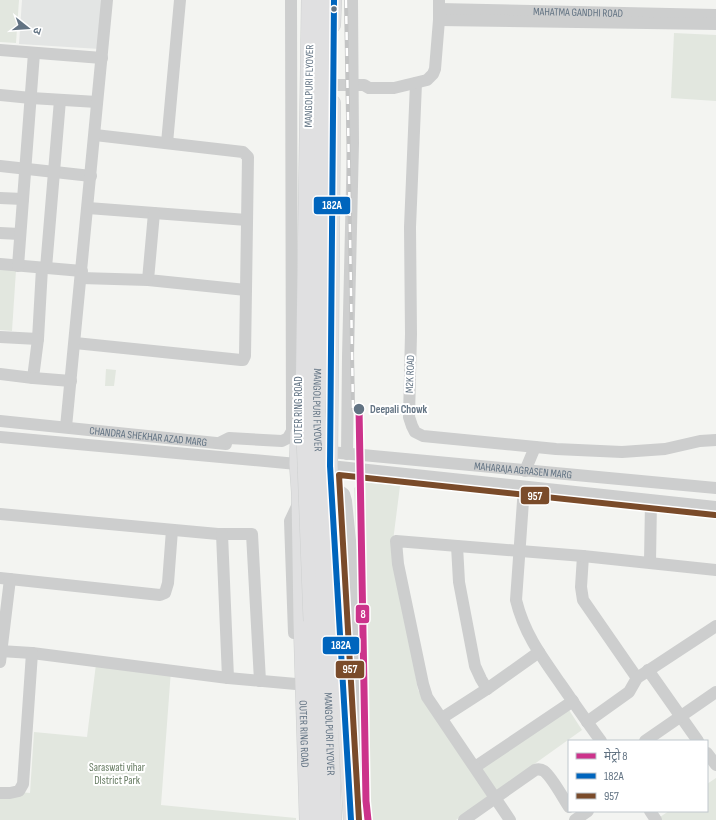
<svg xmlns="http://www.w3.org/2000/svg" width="716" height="820" font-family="'Sofia Sans Condensed','Noto Sans Devanagari',sans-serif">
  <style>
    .built { fill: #e3e5e4 }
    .green { fill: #e2e7df }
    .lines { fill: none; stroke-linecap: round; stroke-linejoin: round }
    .major-casing { stroke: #ced0d0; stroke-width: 16 }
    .highway-casing { stroke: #ced0d0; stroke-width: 18 }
    .minor { stroke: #cdcece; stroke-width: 12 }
    .major { stroke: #e0e0e1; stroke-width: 15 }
    .highway { stroke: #e0e0e1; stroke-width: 17 }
    .rail-casing { stroke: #c3c4c4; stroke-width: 4 }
    .rail { stroke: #fff; stroke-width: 2.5; stroke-dasharray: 8; stroke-linecap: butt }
    .highway-bridge-casing { stroke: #ced0d0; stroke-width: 18; stroke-linecap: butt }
    .highway-bridge { stroke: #e0e0e1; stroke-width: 17 }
    .bus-1-casing { stroke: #fff; stroke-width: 9 }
    .bus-2-casing { stroke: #fff; stroke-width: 9 }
    .bus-1 { stroke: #0065bd; stroke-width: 6 }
    .bus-2 { stroke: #7a4b2a; stroke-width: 6 }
    .metro-1-casing { stroke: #fff; stroke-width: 10 }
    .metro-1 { stroke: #cc338b; stroke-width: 7 }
    .bus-dot { fill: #627383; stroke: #fff; stroke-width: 1.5 }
    .labels { text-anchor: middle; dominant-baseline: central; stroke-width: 4; stroke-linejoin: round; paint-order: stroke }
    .street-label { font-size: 11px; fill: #627383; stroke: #fff }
    .stop-label { font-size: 11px; font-weight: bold; fill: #627383; stroke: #fff; text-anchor: start }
    .park-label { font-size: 11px; fill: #657a61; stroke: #fff }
    .line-badge { stroke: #fff; stroke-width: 1.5 }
    .badge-label { font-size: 11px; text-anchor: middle; font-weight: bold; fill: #fff }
  </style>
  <rect width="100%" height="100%" fill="#f3f4f1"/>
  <path class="built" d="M22,0H103L100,49L19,44Z"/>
  <g class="green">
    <path d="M0,0H19L16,43L0,42Z"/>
    <path d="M674,33L716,35V101L671,98Z"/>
    <path d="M0,269L16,270L12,331L0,330Z"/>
    <path d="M106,369L116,370L114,386H105Z"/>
    <path d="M362,482L400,486L393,541L418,690L475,773L569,710L582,730L456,820H369L354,488Z"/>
    <path d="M96,664L171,670L161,805L296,818V820H0V790L30,793L34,732L87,737Z"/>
    <path d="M716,778V820H662L660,817L669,811H707V784Z"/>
  </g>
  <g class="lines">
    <g class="major-casing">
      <g id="major">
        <path d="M333,25L334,0"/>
        <path d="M333,103L330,466L351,820"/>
        <path id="s4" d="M298,433L297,464L299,492L301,621L307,820"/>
      </g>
    </g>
    <g class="highway-casing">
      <g id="highway">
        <path d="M312,621L320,820"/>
        <path id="s5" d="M326,621L333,820"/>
      </g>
    </g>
    <g class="minor">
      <path id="s1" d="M439,9L716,15"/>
      <path d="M439,20L716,24"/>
      <path d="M0,50L102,58"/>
      <path d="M416,83L410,227L411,334L409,417L412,426L415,432L423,436L556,449L622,452L665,449L700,441L716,440"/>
      <path d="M333,85H364L369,88H394L427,80L433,74L435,69L439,20V0"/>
      <path d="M0,95L31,98L97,102"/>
      <path d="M167,143L180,0"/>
      <path d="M0,166L91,176"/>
      <path d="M0,198L23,199"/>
      <path d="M88,208L247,220"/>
      <path d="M154,213L148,280L246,290"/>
      <path d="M0,233L20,234"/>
      <path d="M0,264L82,271"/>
      <path d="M18,266L34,53"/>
      <path d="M46,268L60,100"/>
      <path d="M81,278L148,280"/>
      <path d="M0,337L38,339L42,268"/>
      <path d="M75,343L241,360H243L245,356L248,157L243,152L95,135"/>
      <path d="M0,374L33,378L38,339"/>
      <path d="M33,378L71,381"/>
      <path id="s2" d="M0,421L226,444"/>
      <path d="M66,427L107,0"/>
      <path d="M0,437L297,464"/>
      <path d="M219,443L229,438L282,441L288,438L292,431L291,0"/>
      <path id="s3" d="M330,452L716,488"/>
      <path d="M347,454L348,357L353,143L352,0"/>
      <path d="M330,466L716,507"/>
      <path d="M525,471L535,447"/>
      <path d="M524,487L516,600C524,633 541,656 560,683C574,703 587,722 601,741"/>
      <path d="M331,492L340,491L344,494L346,501L356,599L355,677L363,820"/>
      <path d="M0,514L218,534H252L260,681"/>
      <path d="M222,534L228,678"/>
      <path d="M457,546L459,582L475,666L481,679L487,689"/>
      <path d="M583,556L581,587L583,600L637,678"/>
      <path d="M650,562L651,501"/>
      <path d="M0,578L160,595L165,593L168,583L172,530"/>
      <path d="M294,633L290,521L299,502"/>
      <path d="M0,651L32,653L228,678L296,684"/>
      <path d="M0,662L10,579"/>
      <path d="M648,670L698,741"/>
      <path d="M442,718L487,689L539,652"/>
      <path d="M587,722L629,692L637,678L716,626"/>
      <path d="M645,741L716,692"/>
      <path d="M707,753L716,765"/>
      <path d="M475,767L573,701"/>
      <path d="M0,793H10L19,791L23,784L32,653"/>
      <path d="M650,811L656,820"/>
      <path d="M464,820L535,770C538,769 541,769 544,771C552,777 563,798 569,807"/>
      <path d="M510,820L427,697L423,684L398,564L396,541L583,556L716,570"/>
      <path d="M575,820L588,811"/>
    </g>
    <use href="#major" class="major"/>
    <use href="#highway" class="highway"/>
    <g class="rail-casing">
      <path id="rail" d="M346,0L353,409"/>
    </g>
    <use href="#rail" class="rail"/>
    <g class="highway-bridge-casing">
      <g id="highway-bridge">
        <path d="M310,0L304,410L312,621"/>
        <path id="s6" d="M325,0L324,119L317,411L326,621"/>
      </g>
    </g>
    <use href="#highway-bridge" class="highway-bridge"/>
    <g class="bus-1-casing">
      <path id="bus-1" d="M334,0L330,466L351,820"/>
    </g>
    <g class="bus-2-casing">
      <path id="bus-2" d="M359,820L339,475L715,515"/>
    </g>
    <use href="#bus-1" class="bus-1"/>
    <use href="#bus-2" class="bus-2"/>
    <g class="metro-1-casing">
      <path id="metro-1" d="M359,408L366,801L368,820"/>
    </g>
    <use href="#metro-1" class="metro-1"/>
  </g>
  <g class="bus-dot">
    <circle cx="334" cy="9" r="3.5"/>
    <circle cx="359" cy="409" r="6"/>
  </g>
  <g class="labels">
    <g class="street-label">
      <text stroke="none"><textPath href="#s1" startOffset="139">MAHATMA GANDHI ROAD</textPath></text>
      <text transform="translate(309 86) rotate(-89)">MANGOLPURI FLYOVER</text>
      <text transform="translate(410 374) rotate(-88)">M2K ROAD</text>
      <text transform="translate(298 410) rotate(-90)">OUTER RING ROAD</text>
      <text stroke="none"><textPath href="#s6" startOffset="410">MANGOLPURI FLYOVER</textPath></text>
      <text stroke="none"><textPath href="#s2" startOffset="149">CHANDRA SHEKHAR AZAD MARG</textPath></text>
      <text stroke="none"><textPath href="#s3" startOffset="194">MAHARAJA AGRASEN MARG</textPath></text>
      <text stroke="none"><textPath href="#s4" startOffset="301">OUTER RING ROAD</textPath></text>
      <text stroke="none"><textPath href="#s5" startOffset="113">MANGOLPURI FLYOVER</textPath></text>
    </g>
    <g class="stop-label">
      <text x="370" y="409">Deepali Chowk</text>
    </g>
    <g class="park-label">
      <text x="117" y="767">Saraswati vihar<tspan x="117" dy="13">DIstrict Park</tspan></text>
    </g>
  </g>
  <g class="line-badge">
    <rect x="313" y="196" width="38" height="19" rx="4" fill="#0065bd"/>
    <rect x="520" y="486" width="30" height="19" rx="4" fill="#7a4b2a"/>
    <rect x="355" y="604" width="15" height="20" rx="4" fill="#cc338b"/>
    <rect x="322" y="636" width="38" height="19" rx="4" fill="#0065bd"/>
    <rect x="335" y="660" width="30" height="19" rx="4" fill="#7a4b2a"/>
  </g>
  <g class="badge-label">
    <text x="332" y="209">182A</text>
    <text x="535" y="500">957</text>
    <text x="363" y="618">8</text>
    <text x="341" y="649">182A</text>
    <text x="350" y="673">957</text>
  </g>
  <rect x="568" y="740" width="140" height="72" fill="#ffffff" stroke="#c0c7cd"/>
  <rect x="576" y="753" width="20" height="6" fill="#cc338b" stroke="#c0c7cd"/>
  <text x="604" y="760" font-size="12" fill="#627383">मेट्रो 8</text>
  <rect x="576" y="773" width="20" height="6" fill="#0065bd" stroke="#c0c7cd"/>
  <text x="604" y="780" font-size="12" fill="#627383">182A</text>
  <rect x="576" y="793" width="20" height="6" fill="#7a4b2a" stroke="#c0c7cd"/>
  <text x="604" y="800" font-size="12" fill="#627383">957</text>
  <g transform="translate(28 28) rotate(107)" stroke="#ffffff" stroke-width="3" paint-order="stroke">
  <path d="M0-3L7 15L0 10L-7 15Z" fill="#627383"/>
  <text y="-6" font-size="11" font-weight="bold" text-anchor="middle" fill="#627383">उ</text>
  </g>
</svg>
